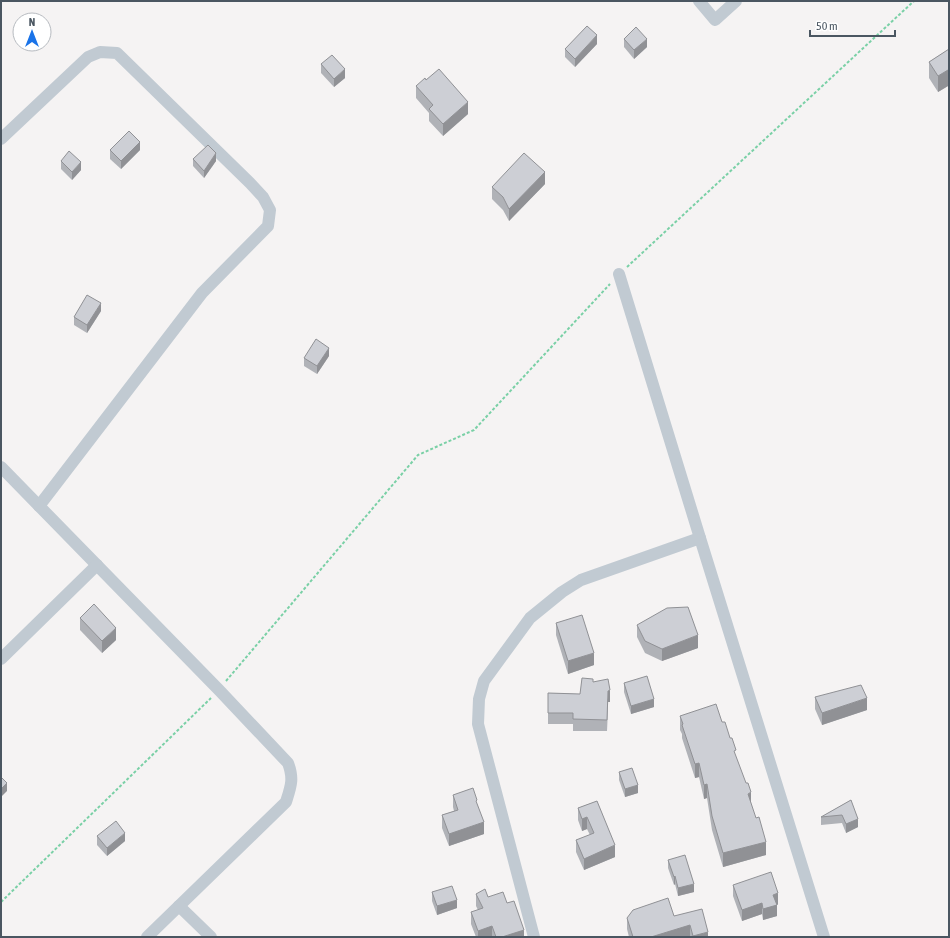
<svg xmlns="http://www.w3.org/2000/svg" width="950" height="938" font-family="'Asap Condensed',sans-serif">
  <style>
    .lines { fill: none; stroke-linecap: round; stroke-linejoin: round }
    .path { stroke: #7ad0a6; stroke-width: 2; stroke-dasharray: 3 2; stroke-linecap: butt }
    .minor { stroke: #c1cad2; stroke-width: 12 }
    .wall { fill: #b0b2b7 }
    .shaded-wall { fill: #909195 }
    .building { fill: #cdcfd5; stroke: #909195 }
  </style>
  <rect width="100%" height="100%" fill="#f5f3f3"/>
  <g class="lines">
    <g class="path">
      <path d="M627,267L914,1"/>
      <path d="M226,681L418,455L474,430L610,284"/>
      <path d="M1,902L211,698"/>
    </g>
    <g class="minor">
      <path d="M699,1L715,20L736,1"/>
      <path d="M1,139L88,57L100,52L117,53L250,183L263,197L270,210L268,226L202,293L39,506"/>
      <path d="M619,274L700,538L824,937"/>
      <path d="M1,467L219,690L288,763C294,779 291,786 286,802L147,937"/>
      <path d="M1,659L97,565"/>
      <path d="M179,906L211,937"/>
      <path d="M534,937L478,724L479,699L484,681L530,618L562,592L581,580L700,538"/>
    </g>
  </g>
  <g class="wall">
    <path d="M624,39L647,47L634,59L624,47Z"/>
    <path d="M597,44L575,67L565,57V49Z"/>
    <path d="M949,49V88L948,86L938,92L929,78V62Z"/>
    <path d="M321,64L345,78L334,87L321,73Z"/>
    <path d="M416,86L468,114L443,136L429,121V113L416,98Z"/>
    <path d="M110,150H140L121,169L110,159Z"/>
    <path d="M193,159L216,161L204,178L193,166Z"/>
    <path d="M61,161L81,170L72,180L61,169Z"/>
    <path d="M545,184L509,221L503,210L492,199V187Z"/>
    <path d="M101,311L87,333L74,325V317Z"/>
    <path d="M329,356L317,374L304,366V358Z"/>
    <path d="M80,618L116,640L102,653L80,630Z"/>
    <path d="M556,623L594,665L568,674L556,635Z"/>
    <path d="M637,625L698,648L662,661L645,653L637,637Z"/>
    <path d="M593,682L610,702H608L607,731H573V724H548V693L580,694Z"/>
    <path d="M624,683L654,707L631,714L624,692Z"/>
    <path d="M815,697L867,710L822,725L815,709Z"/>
    <path d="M680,716L722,722L736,757L751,804L766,855L723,867L712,830L707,798L704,799L699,777L695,778L682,738V734L680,730Z"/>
    <path d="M619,772L638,793L625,797L619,780Z"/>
    <path d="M453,795L477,804L484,834L449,846L442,828V815L454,811L453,807Z"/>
    <path d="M851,800L858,827L846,833L842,823L821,825V817Z"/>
    <path d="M597,801L615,857L584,870L576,852V840L590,835L587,829L582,831L578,820V808Z"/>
    <path d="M97,836L125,841L107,856L97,845Z"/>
    <path d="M668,860L694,892L678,896L675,884L674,885L668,868Z"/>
    <path d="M733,885L778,904L777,905V916L763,920L762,914L742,921L733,896Z"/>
    <path d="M432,892L457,908L437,915L432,901Z"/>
    <path d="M476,894L507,903L524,937H476L471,924V912L478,910L476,906Z"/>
    <path d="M674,916L708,937H690V936L687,937H629L627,929V918Z"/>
  </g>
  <g class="shaded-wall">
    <path d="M597,35V44L575,67V59Z"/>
    <path d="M647,39V47L634,59V50Z"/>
    <path d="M345,69V78L334,87V79Z"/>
    <path d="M948,70V86L938,92V76Z"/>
    <path d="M468,102V114L443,136V124Z"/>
    <path d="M140,142V150L121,169V161Z"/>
    <path d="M216,153V161L204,178V171Z"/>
    <path d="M81,162V170L72,180V172Z"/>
    <path d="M545,172V184L509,221V209Z"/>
    <path d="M101,303V311L87,333V325Z"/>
    <path d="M329,348V356L317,374V366Z"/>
    <path d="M116,628V640L102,653V641Z"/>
    <path d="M698,635V648L662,661V649Z"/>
    <path d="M594,653V665L568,674V661Z"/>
    <path d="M610,690V702H608L607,731L608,691Z"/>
    <path d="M867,698V710L822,725V713Z"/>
    <path d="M654,699V707L631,714V706Z"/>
    <path d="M699,763V777L695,778V764Z"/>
    <path d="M7,783V791L1,797V789Z"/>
    <path d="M707,784V798L704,799V785Z"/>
    <path d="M638,785V793L625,797V789Z"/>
    <path d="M751,792V806L748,794Z"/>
    <path d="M587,817V829L582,831V819Z"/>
    <path d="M858,819V827L846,833V824Z"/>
    <path d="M484,822V834L449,846V834Z"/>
    <path d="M125,833V841L107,856V848Z"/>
    <path d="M766,842V855L723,867V853Z"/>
    <path d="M615,845V857L584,870V859Z"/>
    <path d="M675,876V884L674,885V877Z"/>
    <path d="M694,884V892L678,896V888Z"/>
    <path d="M778,893V904L777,905V916L763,920V909L773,895Z"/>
    <path d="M457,900V908L437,915V906Z"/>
    <path d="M762,903V914L742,921V910Z"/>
    <path d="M690,925V936L687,937H651Z"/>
    <path d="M492,926V937H478V931Z"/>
    <path d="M524,930V937H502Z"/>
    <path d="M708,932V937H693V936Z"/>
  </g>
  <g class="building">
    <path d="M587,26L597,35L575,59L565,49Z"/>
    <path d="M636,27L647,39L634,50L624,39Z"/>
    <path d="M949,49V72L948,70L938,76L929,62Z"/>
    <path d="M332,55L345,69L334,79L321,64Z"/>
    <path d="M439,69L468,102L443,124L429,109L433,105L416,86L425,78L426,80Z"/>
    <path d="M129,131L140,142L121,161L110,150Z"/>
    <path d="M208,145L216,153L204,171L193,159Z"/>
    <path d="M69,151L81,162L72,172L61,161Z"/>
    <path d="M524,153L545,172L509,209L503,197L492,187Z"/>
    <path d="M87,295L101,303L87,325L74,317Z"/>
    <path d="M316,339L329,348L317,366L304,358Z"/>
    <path d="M94,604L116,628L102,641L80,618Z"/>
    <path d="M688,607L698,635L662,649L645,641L637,625L667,608Z"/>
    <path d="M582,615L594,653L568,661L556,623Z"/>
    <path d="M647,676L654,699L631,706L624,683Z"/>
    <path d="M582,678L593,679V682L608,679L610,690L608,691L607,720L573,719V713H548V693L580,694Z"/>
    <path d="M861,685L867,698L822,713L815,697Z"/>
    <path d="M716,704L722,722H725L730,738H732L736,750L734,751L746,783H748L751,792L748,794L756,818L759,817L766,842L723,853L712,816L707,784L704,785L699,763L695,764L682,725L683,724L680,716Z"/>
    <path d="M632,768L638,785L625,789L619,772Z"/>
    <path d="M1,777L7,783L1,789Z"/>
    <path d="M473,788L477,800L476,801L484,822L449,834L442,815L458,810L453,795Z"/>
    <path d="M851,800L858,819L846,824L842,815L821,817Z"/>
    <path d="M597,801L615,845L584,859L576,840L594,833L587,817L582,819L578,808Z"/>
    <path d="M116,821L125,833L107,848L97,836Z"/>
    <path d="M685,855L694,884L678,888L675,876L674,877L668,860Z"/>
    <path d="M771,872L778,893L773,895L777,905L763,909L762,903L742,910L733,885Z"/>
    <path d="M452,886L457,900L437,906L432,892Z"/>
    <path d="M485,889L488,897L503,892L507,903L514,901L524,930L502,937H496L492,926L478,931L471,912L483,908L476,894Z"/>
    <path d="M668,898L674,916L702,909L708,932L693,936L690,925L651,937H633L627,918L633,910Z"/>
  </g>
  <rect width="950" height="938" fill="none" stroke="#4a5661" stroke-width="4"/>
  <g transform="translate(32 32)"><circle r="19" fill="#ffffff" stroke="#b7bbc0"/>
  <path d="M0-3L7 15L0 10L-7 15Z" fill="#1a73e8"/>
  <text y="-6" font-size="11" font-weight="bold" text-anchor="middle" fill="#4a5661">N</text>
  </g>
  <path d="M810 30v6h85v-6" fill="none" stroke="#4a5661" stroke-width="2"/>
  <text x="816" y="30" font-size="12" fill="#4a5661" stroke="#ffffff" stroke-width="3" paint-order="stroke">50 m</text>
</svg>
